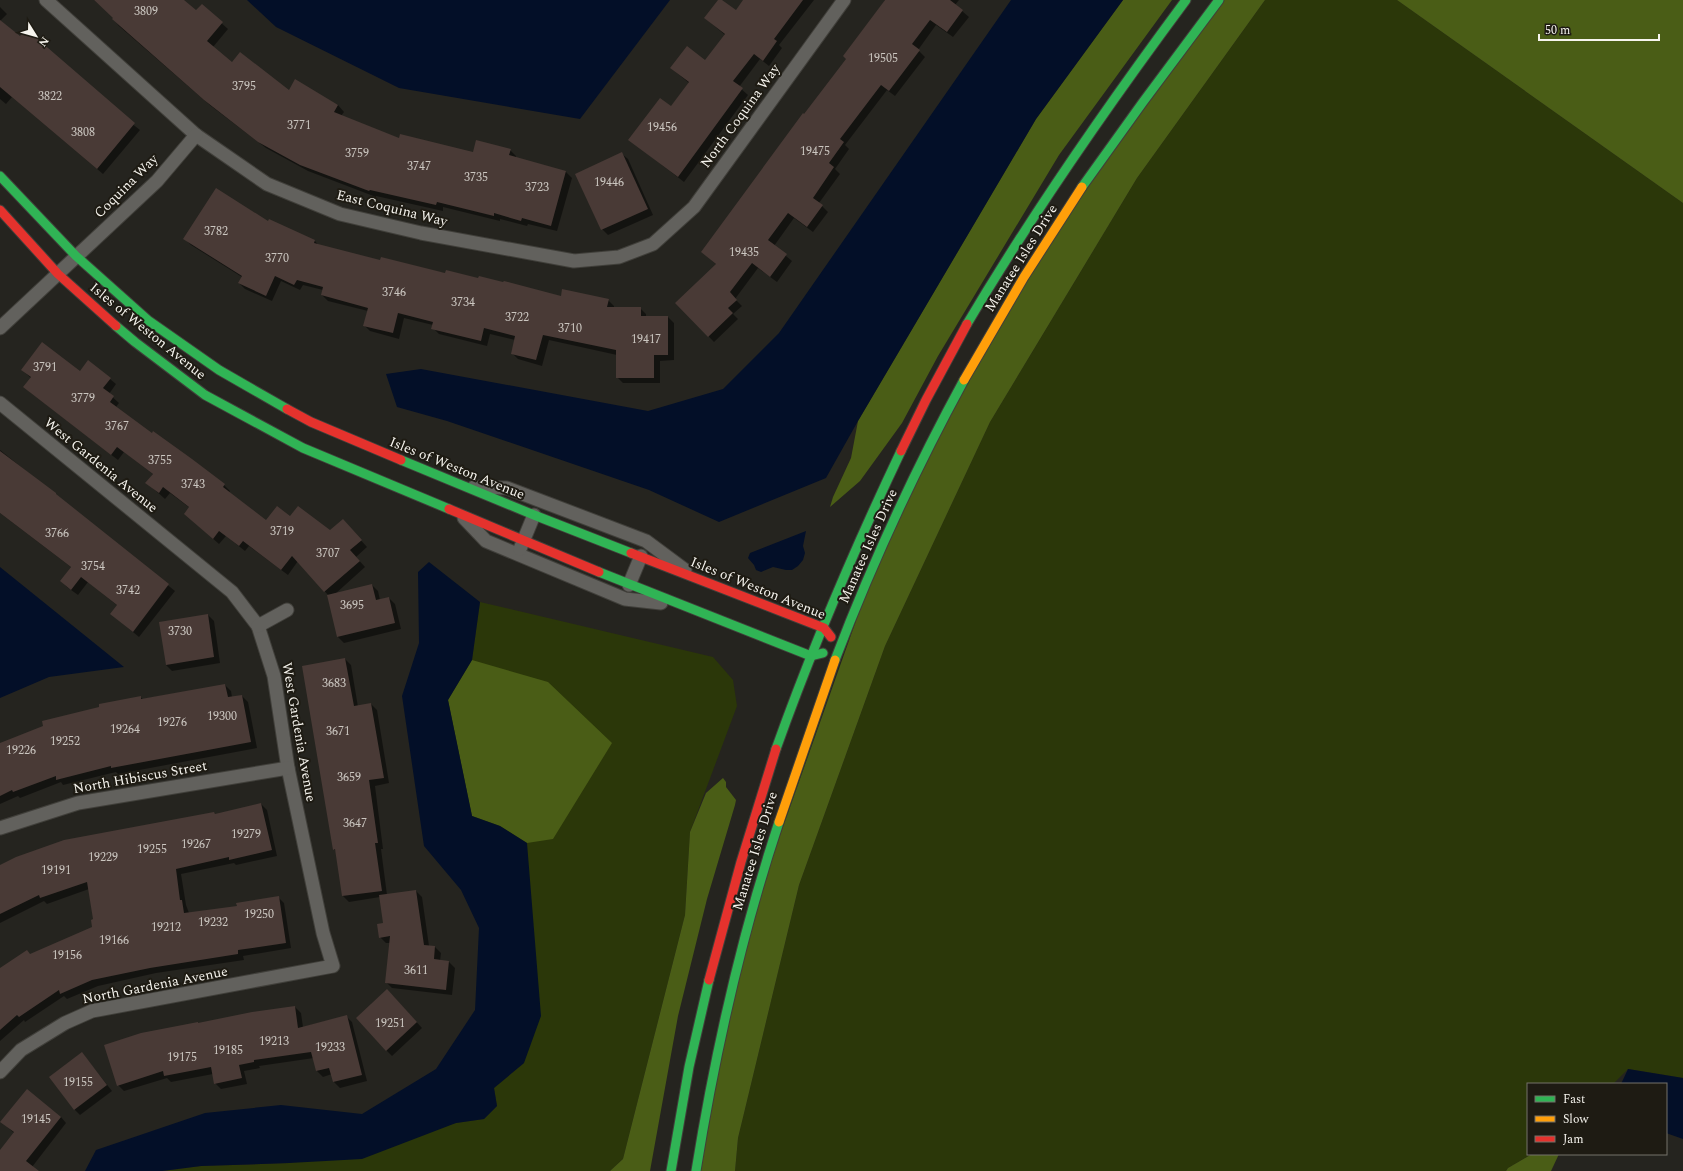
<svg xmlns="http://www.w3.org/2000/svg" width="1683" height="1171" font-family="Spectral,serif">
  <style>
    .green { fill: #2b3709 }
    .forest { fill: #4a5d16 }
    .water { fill: #030f28 }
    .shadow { fill: #0007 }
    .building { fill: #493a36 }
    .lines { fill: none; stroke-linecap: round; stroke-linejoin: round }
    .street-casing { stroke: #403f3a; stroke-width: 15 }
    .fast-casing { stroke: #403f3a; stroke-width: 11 }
    .slow-casing { stroke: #403f3a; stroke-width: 11 }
    .jam-casing { stroke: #403f3a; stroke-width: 11 }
    .street { stroke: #62615d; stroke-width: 13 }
    .fast { stroke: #30b455; stroke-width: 9 }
    .slow { stroke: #ff9f0a; stroke-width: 9 }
    .jam { stroke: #e5322d; stroke-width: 9 }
    .labels { text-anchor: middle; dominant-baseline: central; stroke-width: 4; stroke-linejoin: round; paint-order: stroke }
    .number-label { font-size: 12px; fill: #cbc6c0 }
    .street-label { font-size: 14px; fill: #f6f4ee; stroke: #1e1b13 }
  </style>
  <rect width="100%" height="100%" fill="#25241f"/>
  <g class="green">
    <path d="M1265,0H1397L1683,203V1078L1628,1069L1613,1084H1528V1154H1532L1508,1168L1506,1171H735L738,1138L799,885L885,646L990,422L1137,178Z"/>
    <path d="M480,602L713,657L733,680L737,706L690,832L685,915L623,1159L610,1171H162L201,1166L289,1163L456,1123L484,1119L497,1106L494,1088L524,1063L448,700L472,660Z"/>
  </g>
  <g class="forest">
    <path d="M1123,0H1172L1059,155L938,356L902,423L860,481L830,507L833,497L851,458L858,421L1036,119Z"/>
    <path d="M1219,0H1265L1137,178L990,422L885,646L799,885L738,1138L735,1171H696L743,940L886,536L1023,277Z"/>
    <path d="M1397,0H1683V203Z"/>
    <path d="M472,660L548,682L612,743L553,839L527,843L500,826L472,816L448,700Z"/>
    <path d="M723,778L726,782V787L736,800L735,805L707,899L678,1016L650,1171H610L623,1159L685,915L690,832L706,793Z"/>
    <path d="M1532,1154H1559L1551,1171H1506L1508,1168Z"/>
  </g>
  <g class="water">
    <path d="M247,0H670L580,119L399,88L276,27Z"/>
    <path d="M1011,0H1123L1036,119L858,421L826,478L719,522L649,490L447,421L397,407L386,374L421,369L648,411L723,389L779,333Z"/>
    <path d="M806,531L803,546L805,553L803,560L798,566L792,570H786L773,567L761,572L756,570L754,565L748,558L750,553Z"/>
    <path d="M429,562L480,602L472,660L448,700L472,816L500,826L527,843L541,1016L524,1063L494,1088L497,1106L484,1119L456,1123L362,1159L289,1163L201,1166L162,1171H85L96,1150L205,1113L281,1105L362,1114L436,1069L475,1010L479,928L461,890L424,846L402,696L419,643L418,572Z"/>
    <path d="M0,567L124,667L49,677L0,698Z"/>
    <path d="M1628,1069L1683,1078V1139L1666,1133V1084H1621Z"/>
  </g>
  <g class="shadow">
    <path d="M94,0H183L197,12L202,6L228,29L213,47L232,64L289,91L338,105L344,112L341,116L400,139L473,153L510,150L516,156V158L566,172L572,178L557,231L528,224L527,226L500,219V221L443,207V211L376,196V197L308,171L266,148L211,106L119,26L113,19L114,18Z"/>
    <path d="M719,0L736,12L744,0H814L779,45L782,48L769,66L760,59L739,87L748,95L684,182L636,145L671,107L689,83L671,68L705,61L725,35L705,18Z"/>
    <path d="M885,0H959L955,5L969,17L953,37L936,25L918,50L925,57L895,96L887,90L845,145L849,149L835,169L840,174L819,203L828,212L813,232L794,218L774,246L792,261L777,282L758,268L735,299L742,306L733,314L738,319L714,342L677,304L717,265L702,252L847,59Z"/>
    <path d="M0,7L7,14L0,21L140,130L103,174L12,97L6,104L0,99Z"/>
    <path d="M622,154L628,159L653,215L608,235L602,229Z"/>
    <path d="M268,222L315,241L319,246L381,262L479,279L562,297L608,300L614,306V308H640L646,314V317H668L674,323V360L660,361V383H623L617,377V355L549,340L542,366L518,359L512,353L515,340L490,334L487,346L439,334L433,328V325L404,318L399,339L370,331L364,325L368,311L328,301L322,295L323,290L303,285L300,290L281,281L272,301L245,289L239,283L242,277L191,245L185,239Z"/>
    <path d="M22,370L80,372L110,379L116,384L109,394L119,403L116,407L152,435L192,460L224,485L230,491L229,493L266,521L291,518L330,531L348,526L367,547L356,557L365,567L334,595L372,585L378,591L380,600L389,598L395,604L401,629L344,643L338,637L328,595L298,561L288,575L249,546L245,551L226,536L219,544L185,514L190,508L170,493L165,499L147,483L153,474L124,452L118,460L31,393L25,387L31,378Z"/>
    <path d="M0,450L175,591L139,637L111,614L118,606L88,582L78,595L67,587L61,581L71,567L0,513Z"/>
    <path d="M208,615L214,621L220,663L172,671L166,665Z"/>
    <path d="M345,659L351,665L358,707L371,704L377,710L389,783L375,786L383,849H381L387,895L416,891L422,897L429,946L435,947L441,953L440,961L449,962L455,968L452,995L392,988L386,982L390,943H386L380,937L384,924L380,897L349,902L343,896L337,852L334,849Z"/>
    <path d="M225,685L231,691L232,697L242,696L248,702L257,748L118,774L116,772L63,785L61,782L20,798L18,796L0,804V744L140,697L143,699Z"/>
    <path d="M261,804L267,810L277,856L236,865L234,863L181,874L186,905L189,913L238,907L278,897L284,903L291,948L243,956L244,960L156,973L98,986L67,999L64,996L25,1022L24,1020L0,1041V969L94,927V920L89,889L47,904L44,901L0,923V866L214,813L216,815Z"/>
    <path d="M393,996L422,1028L392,1056L386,1050Z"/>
    <path d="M295,1007L301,1013L303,1027L346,1016L352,1022L367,1081L340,1088L334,1082L332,1074L323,1077L317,1071L314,1058L259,1066L260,1068L244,1071L247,1084L221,1089L215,1083L213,1074L171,1082L167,1078L124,1091L118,1085Z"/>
    <path d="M82,1053L112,1091L80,1115L74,1109Z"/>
    <path d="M61,1117L66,1123L32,1167L37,1171H0V1152L14,1133L2,1122Z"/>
  </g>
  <g class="building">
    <path d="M94,0H184L196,10L202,4L223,22L207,41L232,62L240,52L289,90L295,79L338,105L334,112L399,138L400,134L473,152L476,140L511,149L509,155L566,171L551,226L522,218L521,221L494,213V216L437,202L436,205L370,190L369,191L300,165L258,142L204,100L112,19L113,18Z"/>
    <path d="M718,0H722L736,10L743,0H803L774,39L777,41L763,61L754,54L733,81L743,88L678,177L628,140L660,98L671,106L689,82L670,68L687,46L705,60L725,34L704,18Z"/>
    <path d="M885,0H950L963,10L947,32L930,20L912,44L920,50L889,91L881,85L840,139L844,142L829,163L834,167L813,198L823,205L807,227L788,213L768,240L787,254L770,277L752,263L730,292L737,300L728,308L733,313L708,337L675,303L716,264L701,252L803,113L804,114L846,59L843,56Z"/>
    <path d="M0,20L20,36L26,29L135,123L97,169L0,87Z"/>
    <path d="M622,152L648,209L601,230L575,174Z"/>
    <path d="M216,188L268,221L269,219L315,240L314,243L380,260L381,257L445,273L446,270L478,278L479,276L503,282L504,281L561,296L562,289L609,299L607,307H641V316H668V355H654V378H616V350L543,335L536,360L511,354L515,336L484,328L481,341L431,329L433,322L398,313L393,333L363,326L368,308L321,295L323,287L297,280L294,285L275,276L266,296L238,283L242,276L183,239Z"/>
    <path d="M42,342L80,371L88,360L111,378L103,388L114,396L110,402L152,433L153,431L192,459L225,484L223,487L266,520L277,506L290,516L298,506L330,530L343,519L362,540L350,550L360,561L324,592L292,556L281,570L243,541L239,546L219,531L213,539L184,514L189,507L163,487L159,493L145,483L153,474L117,447L111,455L23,387L31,377L21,370Z"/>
    <path d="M0,451L56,493V494L169,584L133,632L110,614L117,605L81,577L71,590L60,581L71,567L0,513Z"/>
    <path d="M372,584L376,600L389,597L395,623L337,637L327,595Z"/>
    <path d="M208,614L214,657L166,665L159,622Z"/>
    <path d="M345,658L354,706L371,703L384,778L369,780L378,843H375L382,891L342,896L335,849L333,850L302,666Z"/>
    <path d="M225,684L228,697L242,695L251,742L111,768V766L56,780V776L13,792L12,790L0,796V743L43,726L42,721L99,707V704L141,696V699Z"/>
    <path d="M261,803L272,850L229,860V857L176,869L180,900H182L184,913L237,906L236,903L279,896L286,943L238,950V954L150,968L92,980L60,994L59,990L19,1017L17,1015L0,1030V968L27,950L30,954L92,927L91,920L93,919L87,882L40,898L39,895L0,914V865L16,857L64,840L214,812L215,814Z"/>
    <path d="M416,890L424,945L435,946L434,959L449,961L446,990L385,983L390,936L379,938L377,924L383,923L379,895Z"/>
    <path d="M387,989L417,1022L386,1051L356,1018Z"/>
    <path d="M295,1006L298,1028L347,1015L362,1075L333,1082L329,1068L316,1071L311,1052L254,1060V1062L239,1065L242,1078L214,1084L211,1067L164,1076L163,1071L117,1086L104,1045L141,1033L198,1022V1023L252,1012Z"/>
    <path d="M82,1052L107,1085L74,1110L49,1077Z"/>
    <path d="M27,1089L61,1117L26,1161L39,1171H0V1150L14,1132L0,1122Z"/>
  </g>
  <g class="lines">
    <g class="street-casing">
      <g id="street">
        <path d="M46,0L196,135L267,184L340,214L421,233L574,261L619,257L653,244L694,207L844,0"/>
        <path d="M0,328L157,181L196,135"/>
        <path d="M0,403L232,592L258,626L274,676L288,768L323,933L333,966L92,1011L65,1023L21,1050L0,1072"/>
        <path d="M474,487L507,488L646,541L685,570"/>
        <path d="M464,518L486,541L625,599L661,603"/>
        <path d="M520,549L534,515"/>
        <path d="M629,585L641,556"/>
        <path d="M258,626L287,610"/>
        <path d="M0,828L78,803L288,768"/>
      </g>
    </g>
    <g class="fast-casing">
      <g id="fast">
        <path d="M0,176L76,256L149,321L219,370L287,409"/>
        <path d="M1082,187L1143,102L1219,0"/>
        <path d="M967,324C1034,211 1108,105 1186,0"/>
        <path d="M116,326L135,342L205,395L303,448L449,509"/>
        <path d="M401,460L534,515L631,553"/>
        <path d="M599,572L811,656L823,653"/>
        <path d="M835,660C872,563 915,470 964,380"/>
        <path d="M776,749C812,648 855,548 901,451"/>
        <path d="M671,1171L689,1067L709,980"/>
        <path d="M696,1171C715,1053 741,936 779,822"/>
      </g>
    </g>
    <g class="slow-casing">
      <g id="slow">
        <path d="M964,380L1024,277L1082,187"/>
        <path d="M779,822L835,660"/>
      </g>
    </g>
    <g class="jam-casing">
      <g id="jam">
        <path d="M0,210L58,274L116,326"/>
        <path d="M287,409L311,422L401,460"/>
        <path d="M901,451L926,400L967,324"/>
        <path d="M449,509L599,572"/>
        <path d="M631,553L824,628L831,637"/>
        <path d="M709,980L741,862L776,749"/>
      </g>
    </g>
    <use href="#street" class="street"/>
    <use href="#fast" class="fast"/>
    <use href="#slow" class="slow"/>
    <use href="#jam" class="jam"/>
  </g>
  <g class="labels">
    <g class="number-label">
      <text x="146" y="11">3809</text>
      <text x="883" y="58">19505</text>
      <text x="244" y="86">3795</text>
      <text x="50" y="96">3822</text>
      <text x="299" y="125">3771</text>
      <text x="662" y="127">19456</text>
      <text x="83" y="132">3808</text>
      <text x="815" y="151">19475</text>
      <text x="357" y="153">3759</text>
      <text x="419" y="166">3747</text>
      <text x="476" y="177">3735</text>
      <text x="609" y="182">19446</text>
      <text x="537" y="187">3723</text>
      <text x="216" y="231">3782</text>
      <text x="744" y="252">19435</text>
      <text x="277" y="258">3770</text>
      <text x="394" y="292">3746</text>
      <text x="463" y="302">3734</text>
      <text x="517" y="317">3722</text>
      <text x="570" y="328">3710</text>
      <text x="646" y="339">19417</text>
      <text x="45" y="367">3791</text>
      <text x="83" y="398">3779</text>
      <text x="117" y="426">3767</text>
      <text x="160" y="460">3755</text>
      <text x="193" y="484">3743</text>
      <text x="282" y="531">3719</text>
      <text x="57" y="533">3766</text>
      <text x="328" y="553">3707</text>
      <text x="93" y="566">3754</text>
      <text x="128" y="590">3742</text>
      <text x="352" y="605">3695</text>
      <text x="180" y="631">3730</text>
      <text x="334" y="683">3683</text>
      <text x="222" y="716">19300</text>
      <text x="172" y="722">19276</text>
      <text x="125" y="729">19264</text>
      <text x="338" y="731">3671</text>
      <text x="65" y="741">19252</text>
      <text x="21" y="750">19226</text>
      <text x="349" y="777">3659</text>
      <text x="355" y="823">3647</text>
      <text x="246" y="834">19279</text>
      <text x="196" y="844">19267</text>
      <text x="152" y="849">19255</text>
      <text x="103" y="857">19229</text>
      <text x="56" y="870">19191</text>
      <text x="259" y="914">19250</text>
      <text x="213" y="922">19232</text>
      <text x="166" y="927">19212</text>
      <text x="114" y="940">19166</text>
      <text x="67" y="955">19156</text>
      <text x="416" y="970">3611</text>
      <text x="390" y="1023">19251</text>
      <text x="274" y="1041">19213</text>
      <text x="330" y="1047">19233</text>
      <text x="228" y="1050">19185</text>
      <text x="182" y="1057">19175</text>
      <text x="78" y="1082">19155</text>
      <text x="36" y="1119">19145</text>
    </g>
    <g class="street-label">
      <text transform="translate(740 116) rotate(-54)">North Coquina Way</text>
      <text transform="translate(126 186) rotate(-45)">Coquina Way</text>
      <text transform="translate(392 208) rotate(14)">East Coquina Way</text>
      <text transform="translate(1021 258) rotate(-58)">Manatee Isles Drive</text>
      <text transform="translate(148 331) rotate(39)">Isles of Weston Avenue</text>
      <text transform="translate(101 465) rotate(39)">West Gardenia Avenue</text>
      <text transform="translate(457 468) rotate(22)">Isles of Weston Avenue</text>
      <text transform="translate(868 546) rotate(-66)">Manatee Isles Drive</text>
      <text transform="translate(758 588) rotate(22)">Isles of Weston Avenue</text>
      <text transform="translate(299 732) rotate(80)">West Gardenia Avenue</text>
      <text transform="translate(140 777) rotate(-10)">North Hibiscus Street</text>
      <text transform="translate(755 851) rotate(-73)">Manatee Isles Drive</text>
      <text transform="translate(155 985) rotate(-11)">North Gardenia Avenue</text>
    </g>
  </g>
  <rect x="1527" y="1083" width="140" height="72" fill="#1e1b13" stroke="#74726b"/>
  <rect x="1535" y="1096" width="20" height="6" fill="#30b455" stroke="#74726b"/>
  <text x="1563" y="1103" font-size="12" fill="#f6f4ee">Fast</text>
  <rect x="1535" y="1116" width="20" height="6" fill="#ff9f0a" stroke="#74726b"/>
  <text x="1563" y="1123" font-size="12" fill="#f6f4ee">Slow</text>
  <rect x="1535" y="1136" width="20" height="6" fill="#e5322d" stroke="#74726b"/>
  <text x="1563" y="1143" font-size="12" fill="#f6f4ee">Jam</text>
  <g transform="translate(36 36) rotate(127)" stroke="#1e1b13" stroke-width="3" paint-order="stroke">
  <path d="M0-3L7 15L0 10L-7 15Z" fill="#f6f4ee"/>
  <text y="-6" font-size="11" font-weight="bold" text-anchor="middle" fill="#f6f4ee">N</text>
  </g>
  <path d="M1539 34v6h120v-6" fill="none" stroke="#f6f4ee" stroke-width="2"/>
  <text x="1545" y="34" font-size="12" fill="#f6f4ee" stroke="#1e1b13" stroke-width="3" paint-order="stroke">50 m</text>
</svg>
